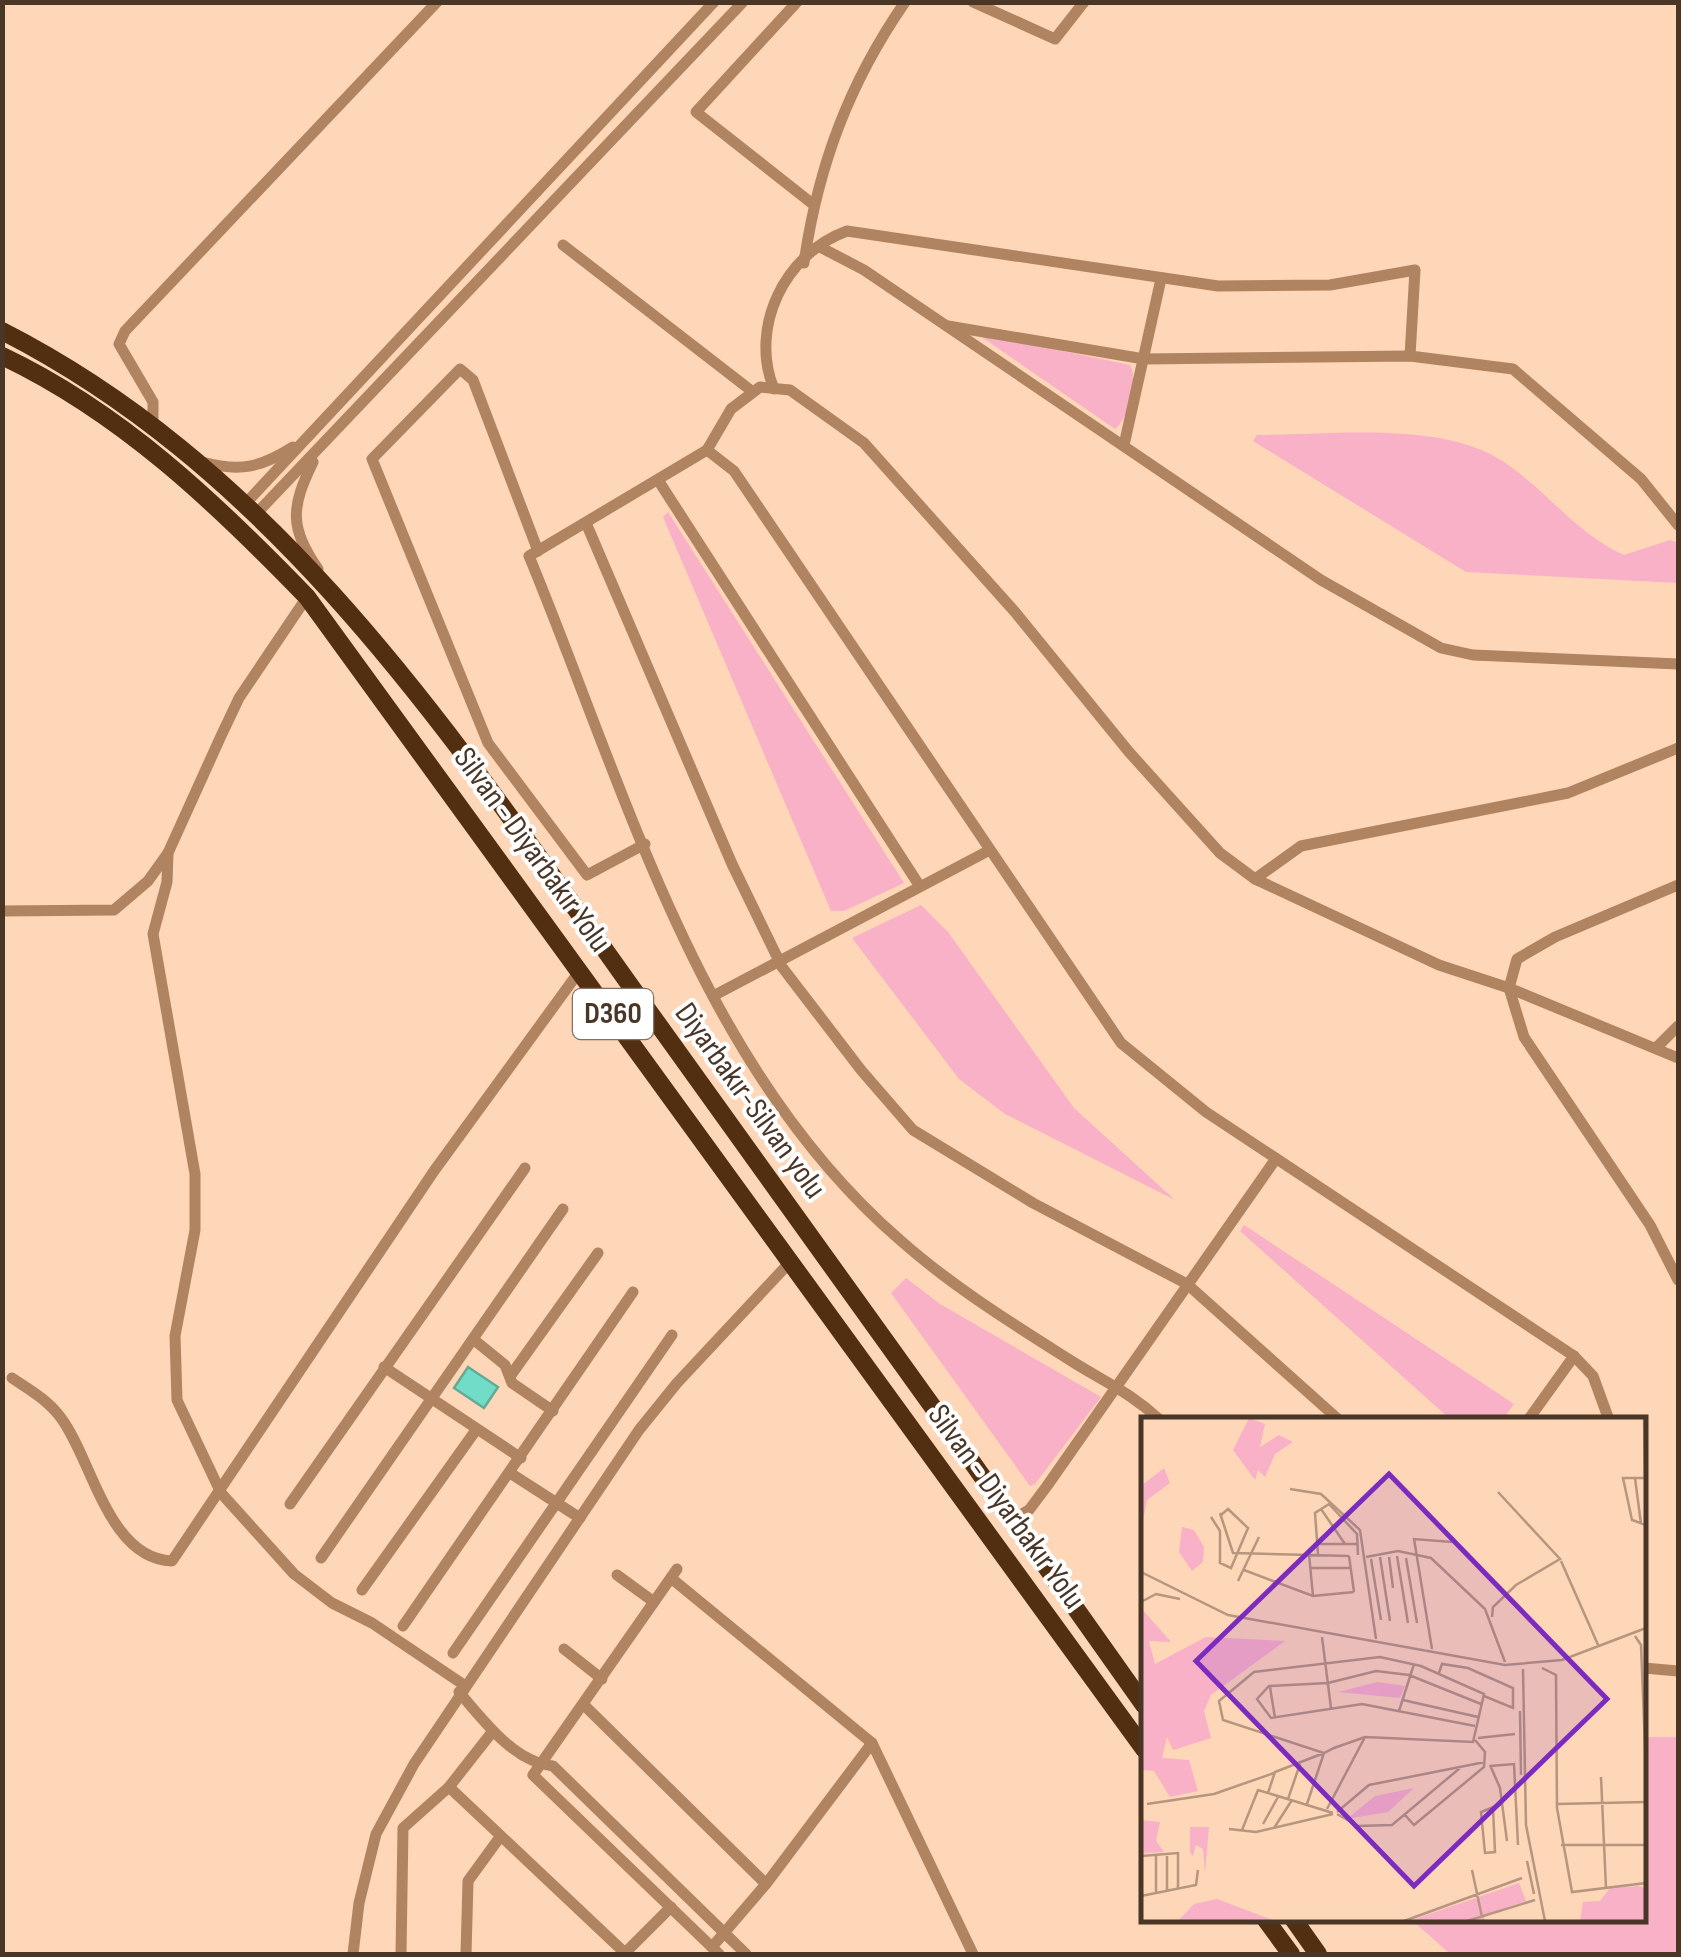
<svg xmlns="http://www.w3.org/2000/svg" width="1681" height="1957" font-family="'Sofia Sans Condensed',sans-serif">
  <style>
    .green { fill: #f8b1c7 }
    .water { fill: #71dcc7; stroke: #65aa97; stroke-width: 2.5 }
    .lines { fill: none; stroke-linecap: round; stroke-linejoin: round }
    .minor { stroke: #b18461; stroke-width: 11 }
    .highway { stroke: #512f10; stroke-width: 18 }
    .labels { text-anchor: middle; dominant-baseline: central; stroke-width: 8; stroke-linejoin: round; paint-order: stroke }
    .shield { fill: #fff; stroke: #807268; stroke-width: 2.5 }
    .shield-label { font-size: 30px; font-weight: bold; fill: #493627 }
    .street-label { font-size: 32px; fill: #493627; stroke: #fff }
    .inset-road { fill: none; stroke: #b6967e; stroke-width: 2.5 }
    .view { fill: #7b2cbf; fill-opacity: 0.15; stroke: #7b2cbf; stroke-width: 5 }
    .inset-edge { fill: none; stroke: #493627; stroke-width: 5 }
  </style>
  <rect width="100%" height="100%" fill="#fed6b8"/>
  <g class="green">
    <path d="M976,333L1130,365C1139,382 1129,417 1115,429Z"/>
    <path d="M1257,435C1329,435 1443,420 1504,462C1546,490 1578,535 1624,555L1670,540L1678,543V583L1466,572L1253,441Z"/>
    <path d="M668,512L904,883L844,911H831L663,517Z"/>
    <path d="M921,905L948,932L1074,1108L1175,1200L1005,1114L959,1079L852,938Z"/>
    <path d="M1244,1225L1514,1404L1503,1419H1450L1240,1231Z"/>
    <path d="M906,1278L940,1304L1101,1397L1035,1484L1030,1486L891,1293Z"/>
    <path d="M1644,1737H1678V1954H1450L1412,1920H1644Z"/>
  </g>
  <path class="water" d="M468,1367L498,1387L484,1408L454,1388Z"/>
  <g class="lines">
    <g class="minor">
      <path d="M797,2L696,112L814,205"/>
      <path d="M973,2L1055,39L1084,2"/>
      <path d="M563,245L753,392"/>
      <path d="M820,247L864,270L1321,580L1441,648L1473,655L1678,664"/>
      <path d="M804,263C818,166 849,83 905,2"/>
      <path d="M948,326L1144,359L1410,356L1513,369L1641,479L1678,525"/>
      <path d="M774,389C749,328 784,254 847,231L1218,286L1330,285L1415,270L1410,356"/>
      <path d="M153,423V402L119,344L125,331L437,2"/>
      <path d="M1124,445L1161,279"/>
      <path d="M707,450L734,471L1121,1043L1206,1112L1574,1356L1593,1376L1609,1420"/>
      <path d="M202,462C240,472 260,468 293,447"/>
      <path d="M313,462C291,507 289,528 318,569"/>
      <path d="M658,480L919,885"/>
      <path d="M245,504L714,2"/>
      <path d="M256,514L743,2"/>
      <path d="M586,523L732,864L782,967L861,1070L913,1130L1033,1203L1187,1284L1339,1420"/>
      <path d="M538,551L473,380L460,369L372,459L488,743L587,875L645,844"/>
      <path d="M307,597L239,698L221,736L168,853L167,882L153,934L195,1174V1230L175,1336L177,1400L221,1493L294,1574L332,1603L372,1623L464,1685"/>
      <path d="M1255,879L1301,846L1568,793L1678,748"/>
      <path d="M1678,885L1555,937L1517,959L1509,988L1524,1037L1650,1225L1678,1280"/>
      <path d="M2,911L114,910L148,881L168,853"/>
      <path d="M713,996L988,851"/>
      <path d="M1656,1048L1678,1026"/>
      <path d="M473,1339L505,1365L512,1383L553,1411"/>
      <path d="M384,1367L521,1458"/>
      <path d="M511,1375L598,1253"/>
      <path d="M12,1378C30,1390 48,1400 61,1418C92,1459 108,1559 172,1561L434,1171L581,969"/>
      <path d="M1160,1420C1131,1393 1105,1382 1073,1362C1013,1324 953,1287 900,1240C699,1066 627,793 529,556L707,450L731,409L760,387L790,390L864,443L1015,612L1129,752L1220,853L1255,879L1439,965L1509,988L1678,1058"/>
      <path d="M1528,1420L1574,1356"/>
      <path d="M510,1473L580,1518"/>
      <path d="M290,1504L525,1168"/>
      <path d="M1013,1519L1029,1510L1047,1486L1275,1160"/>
      <path d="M321,1558L563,1209"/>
      <path d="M677,1569L533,1775L719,1954"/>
      <path d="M617,1575L654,1602"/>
      <path d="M671,1578L872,1743L973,1954"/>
      <path d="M362,1590L476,1430"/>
      <path d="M403,1626L633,1292"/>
      <path d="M564,1649L602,1679"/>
      <path d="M453,1653L672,1335"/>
      <path d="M1644,1668L1678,1671"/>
      <path d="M459,1692C484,1721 514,1762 553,1766L746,1954"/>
      <path d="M584,1705L766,1884"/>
      <path d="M449,1787L625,1953"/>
      <path d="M712,1947L766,1884L872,1743"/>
      <path d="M353,1954L359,1903L376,1834L414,1764L639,1430L677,1383L791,1261"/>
      <path d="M401,1954L403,1828L449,1787L493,1731"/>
      <path d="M466,1954L468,1881L500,1837"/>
      <path d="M624,1954L671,1907"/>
    </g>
    <g class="highway">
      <path d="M2,331C296,481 472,767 660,1027C823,1252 984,1478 1144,1705"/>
      <path d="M2,356C122,413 216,503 307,597L1144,1749"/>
      <path d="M1266,1920L1291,1954"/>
      <path d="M1294,1920L1318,1954"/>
    </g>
  </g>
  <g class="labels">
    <rect class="shield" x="573" y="989" width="80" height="50" rx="8"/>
    <g class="shield-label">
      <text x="613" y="1014">D360</text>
    </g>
    <g class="street-label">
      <text transform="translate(532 850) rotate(54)">Silvan - Diyarbakır Yolu</text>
      <text transform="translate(750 1101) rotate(54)">Diyarbakır-Silvan yolu</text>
      <text transform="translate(1006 1507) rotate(54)">Silvan - Diyarbakır Yolu</text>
    </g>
  </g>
  <g transform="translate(1141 1417)">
    <rect width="505" height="505" fill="#fed6b8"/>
    <path d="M108,1L124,7L119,30L138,18L152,25L134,37L124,60L117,53L114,63L92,33ZM23,51L29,66L6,83L0,113V69ZM41,110L53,113L63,130L62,145L51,154L38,135ZM0,191L30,225L8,224L14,247L65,220L144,224L70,278L63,294L70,321L32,333L26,320L21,341L48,343L57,374L29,380L13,354L1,353L0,362ZM236,265L264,269L259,281L197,275ZM273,371L247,395L206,402L234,379ZM0,403L19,405L15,424L23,435L2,436ZM49,410H68L64,456L62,432L55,428L52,439L49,435ZM378,466L385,484L343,498L344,504H268ZM497,469L505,471V504H439L442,485L459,484L469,471ZM76,482L134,504H37L53,487Z" fill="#f8b1c7"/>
    <path class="inset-road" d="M503,1L504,61M494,61L500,107M505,61H482L491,103L505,108M149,72L180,77L219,113L235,222M180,92L204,127M79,96L92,136L208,139M70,100L79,114V146L90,151L107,111L87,92L80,98M177,127H216M168,137L172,179M177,137L174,96L188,87L216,117L217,138M208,139L213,175M256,139L267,206M225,140L257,134L290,141L344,192L364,245M239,140L249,204M248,140L252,171M265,141L276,206M230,142L240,203M420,144L458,230M169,151H209M103,153L172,179L213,175M0,155L87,198L364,248L421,243L505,211M97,164L118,120M0,185L15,177L39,182M351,200L352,190L375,168L419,142L357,75M494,219L500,228L505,354M181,220L190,291M291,232L273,122L311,125M401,251L415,258L416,391L431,475L505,466M382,252L385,408L404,504M298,256L301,247L327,251L372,271V291L343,279M129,270L134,301M262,283L337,300M258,294L273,247M379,294L380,358M334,309L221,287L130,301L116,282L128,269L187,266L235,254L268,258L340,287M337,321L374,317M349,348L359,371L366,424M349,349L373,347L377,428M460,360L465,471M127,376L134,355L183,336L193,331L224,320L332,325L343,277L280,249L239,240L113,255L78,284L82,303L183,336L166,387M147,382L159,347M6,387L73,377L133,356M416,387L505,385M352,391L354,435L344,436L340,395L362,386M186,392L224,320M196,395L228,368L344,345M196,397L217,409L251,408L319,351M264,398L273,408L343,350L344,335L334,323M122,407L137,380M133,411L151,383M88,412L115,415L192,397M101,413L117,373L192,396M420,428H505M26,437V474M0,439L37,436V472M386,444L393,477M331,453L341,500M15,476V439M0,479L55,468L57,453M263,504L381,461M326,504L394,483"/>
    <path class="view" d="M248,57L466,282L273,469L55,244Z"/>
    <rect width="505" height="505" class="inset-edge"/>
  </g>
  <rect width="1681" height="1957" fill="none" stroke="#493627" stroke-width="10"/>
</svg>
